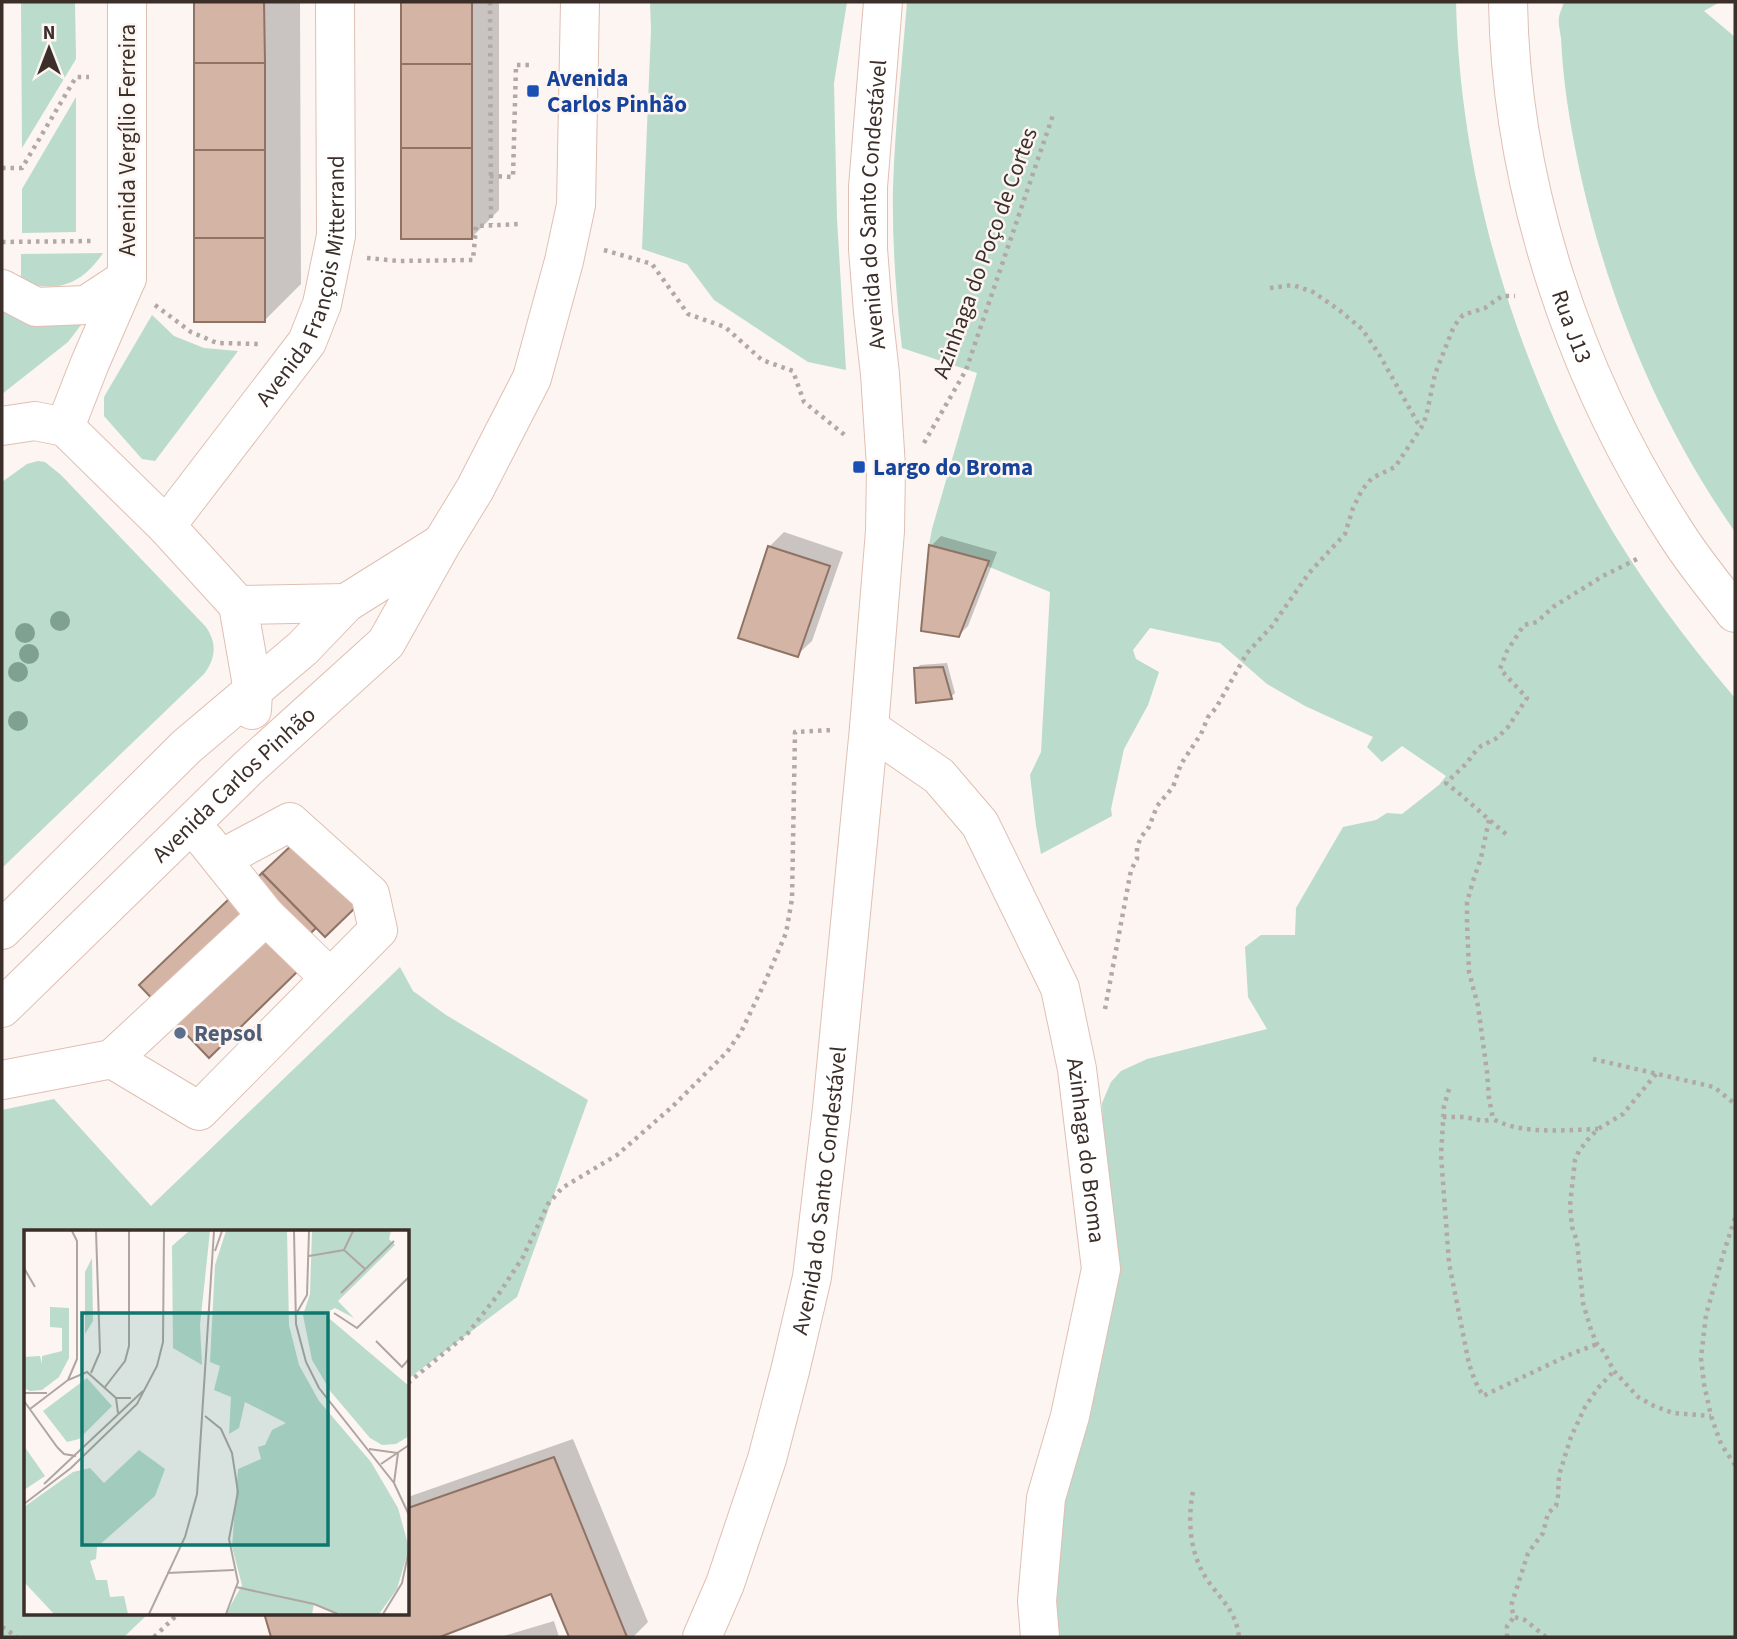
<svg xmlns="http://www.w3.org/2000/svg" width="1737" height="1639" font-family="'Source Sans 3',sans-serif">
  <style>
    .green { fill: #bbdbcc }
    .shadow { fill: #0003 }
    .building { fill: #d3b4a5; stroke: #8f7365; stroke-width: 2 }
    .lines { fill: none; stroke-linecap: round; stroke-linejoin: round }
    .minor-casing { stroke: #e0bfb3; stroke-width: 40 }
    .major-casing { stroke: #e0bfb3; stroke-width: 40 }
    .path { stroke: #b2a8a5; stroke-width: 4.5; stroke-dasharray: 3.5 5; stroke-linecap: butt }
    .minor { stroke: #fff; stroke-width: 38 }
    .major { stroke: #fff; stroke-width: 38 }
    .tree { fill: #7ea192 }
    .transit-dot { fill: #1a4fb4; stroke: #fcf5f2; stroke-width: 2.5 }
    .service-dot { fill: #5c6f8a; stroke: #fcf5f2; stroke-width: 2.5 }
    .labels { text-anchor: middle; dominant-baseline: central; stroke-width: 5; stroke-linejoin: round; paint-order: stroke }
    .transit-label { font-size: 23px; font-weight: bold; fill: #164399; stroke: #fcf5f2; text-anchor: start }
    .street-label { font-size: 23px; fill: #3c2f2a; stroke: #fcf5f2 }
    .service-label { font-size: 23px; font-weight: bold; fill: #4e5e75; stroke: #fcf5f2; text-anchor: start }
    .inset-road { fill: none; stroke: #afa6a2; stroke-width: 2 }
    .view { fill: #0f766e; fill-opacity: 0.15; stroke: #0f766e; stroke-width: 3.5 }
    .inset-edge { fill: none; stroke: #3c2f2a; stroke-width: 3.5 }
  </style>
  <rect width="100%" height="100%" fill="#fcf5f2"/>
  <g class="green">
    <path d="M21,2H75L76,59L22,148Z"/>
    <path d="M650,2H847L834,83L837,219L846,370L808,362L714,300L687,264L642,249L651,30Z"/>
    <path d="M907,2H1456C1460,174 1511,348 1594,499C1633,570 1682,636 1735,698V1637H1058L1056,1583L1103,1139L1102,1103L1111,1082L1121,1071L1147,1059L1267,1029L1248,997L1245,947L1261,935H1295L1296,908L1343,827L1376,820L1387,813L1402,814L1439,785L1446,776L1402,746L1382,762L1367,747L1373,737L1305,706L1267,684L1220,643L1150,628L1133,650L1136,659L1159,672L1148,705L1124,749L1111,809L1112,816L1041,854L1036,826L1030,775L1041,752L1050,592L987,566L989,561L929,545L932,529L977,373L902,348C896,295 892,242 893,188C895,126 902,64 907,2Z"/>
    <path d="M1564,2H1720L1704,11L1735,37V532C1646,404 1590,255 1567,101C1564,80 1562,59 1561,38C1560,31 1558,23 1559,17C1560,12 1563,6 1564,2Z"/>
    <path d="M76,97V232L22,233V189Z"/>
    <path d="M103,253C82,284 57,294 21,281V254Z"/>
    <path d="M2,309L73,317L81,325L68,342L2,394Z"/>
    <path d="M152,315L174,336L204,348L238,351L155,461L142,459L104,416V397Z"/>
    <path d="M38,461L45,462L61,475L206,627C217,643 216,658 204,674L2,868V482L27,464Z"/>
    <path d="M400,967L413,991L446,1015L588,1100L517,1297L408,1379V1231H26V1613H149L124,1637H2V1110L54,1099L151,1206Z"/>
  </g>
  <g class="shadow">
    <path d="M195,2H300L301,284L265,320H196Z"/>
    <path d="M403,2H499V210L472,237H403Z"/>
    <path d="M784,532L843,552L812,641L797,655L769,547Z"/>
    <path d="M941,536L997,552L968,626L958,636L931,546Z"/>
    <path d="M947,663L955,693L951,697L916,669L920,665Z"/>
    <path d="M573,1439L648,1622L633,1637H570L552,1591L435,1637H273L266,1613H408V1497Z"/>
    <path d="M554,1621L559,1637H500Z"/>
  </g>
  <g class="building">
    <path d="M194,2H264L265,63H194Z"/>
    <rect x="401" y="2" width="71" height="62"/>
    <rect x="194" y="63" width="71" height="87"/>
    <rect x="401" y="64" width="71" height="84"/>
    <rect x="401" y="148" width="71" height="91"/>
    <rect x="194" y="150" width="71" height="88"/>
    <rect x="194" y="238" width="71" height="84"/>
    <path d="M929,545L989,561L959,637L921,631Z"/>
    <path d="M768,546L830,566L798,657L738,638Z"/>
    <path d="M943,667L952,699L916,703L914,668Z"/>
    <path d="M294,843L356,907L325,937L262,873Z"/>
    <path d="M262,873L316,928L287,956L300,969L209,1058L139,985L230,898L234,901Z"/>
    <path d="M554,1457L627,1637H569L551,1594L440,1637H271L264,1613H408V1508Z"/>
  </g>
  <g class="lines">
    <g class="minor-casing">
      <g id="minor">
        <path id="s1" d="M1508,2C1511,187 1575,378 1675,532C1693,561 1715,587 1735,613"/>
        <path d="M2,289L36,307L86,305L127,278"/>
        <path d="M2,426L35,421L65,427L166,526L238,605"/>
        <path d="M65,427L90,363L127,278V2"/>
        <path id="s2" d="M166,526L307,342L322,304L336,236L335,2"/>
        <path id="s3" d="M869,728L939,776L980,824L1060,988L1077,1069L1101,1269L1070,1416L1046,1498L1037,1601L1040,1637"/>
        <path d="M266,916L330,978"/>
        <path d="M112,1059L199,1111L378,930L370,894L290,822L221,859"/>
        <path d="M2,1080L112,1059L266,916L206,841"/>
      </g>
    </g>
    <g class="major-casing">
      <g id="major">
        <path d="M252,710L253,691L238,605L346,603"/>
        <path d="M2,930L186,747L303,648L346,603L437,546"/>
        <path id="s4" d="M2,1008L248,768L386,643L442,543L475,489L532,378L564,261L576,205L580,2"/>
        <path id="s5" d="M702,1637L725,1584L767,1459L790,1371L812,1277L832,1108L869,728L885,531L886,467L880,374L873,312L868,249V187L883,2"/>
      </g>
    </g>
    <g class="path">
      <path d="M490,2L491,224"/>
      <path d="M2,168H22L76,77H89"/>
      <path d="M490,176L513,177L516,65H534"/>
      <path d="M2,242L91,241"/>
      <path d="M604,250L652,264L688,314L725,327L762,360L793,371L804,402L846,436"/>
      <path d="M367,258L399,261L473,260L476,226L520,224"/>
      <path d="M1270,288L1293,285L1313,292L1339,310L1362,329L1379,354L1420,427"/>
      <path d="M155,305L191,332L217,343L258,344"/>
      <path d="M924,443L966,370L1053,115"/>
      <path d="M1489,820L1481,858L1474,878L1467,902V921L1469,972L1478,1006L1487,1072L1489,1098L1493,1119C1522,1135 1566,1130 1598,1129"/>
      <path d="M1506,834C1485,817 1467,799 1446,783L1467,763L1473,754L1481,746L1497,738L1508,727L1527,698L1500,669L1507,651L1524,625L1537,622L1553,607L1603,576L1639,558"/>
      <path d="M1105,1009L1131,870L1137,859V847L1141,837L1149,827L1157,806L1173,787L1181,764L1201,734L1208,717L1216,708L1247,653L1272,626L1309,573L1345,534L1353,508L1362,490L1372,478L1395,467L1421,428L1426,417L1435,374L1454,326L1463,315L1485,308L1502,296H1515"/>
      <path d="M1593,1059L1714,1087L1735,1104"/>
      <path d="M1656,1074L1623,1114L1598,1129L1590,1137L1579,1151L1575,1160L1570,1205L1572,1227L1577,1241L1583,1303L1591,1330L1597,1344L1604,1352L1614,1371L1638,1397L1654,1406L1673,1413L1711,1416"/>
      <path d="M1449,1089L1444,1106L1441,1155L1449,1263L1469,1364L1475,1381L1483,1396L1571,1354L1597,1344"/>
      <path d="M1443,1117H1465L1484,1121L1493,1119"/>
      <path d="M1735,1218L1723,1255L1706,1315L1701,1358L1704,1384L1711,1416L1721,1444L1735,1465"/>
      <path d="M408,1383L468,1333L500,1292L523,1257L548,1204L562,1188L617,1155L673,1106L727,1052L741,1032L765,982L786,933L792,899L795,732L833,730"/>
      <path d="M1193,1492C1187,1522 1190,1555 1208,1581C1222,1601 1236,1611 1239,1637"/>
      <path d="M2,1627L17,1637"/>
      <path d="M154,1637L179,1613"/>
      <path d="M1507,1637V1626L1514,1617"/>
      <path d="M1546,1637L1525,1620L1514,1617L1511,1606L1528,1553L1543,1533L1548,1513L1556,1506L1558,1496L1559,1475L1571,1437L1585,1407L1598,1388L1614,1371"/>
    </g>
    <use href="#minor" class="minor"/>
    <use href="#major" class="major"/>
  </g>
  <g class="tree">
    <circle cx="60" cy="621" r="10"/>
    <circle cx="25" cy="633" r="10"/>
    <circle cx="29" cy="654" r="10"/>
    <circle cx="18" cy="672" r="10"/>
    <circle cx="18" cy="721" r="10"/>
  </g>
  <g class="transit-dot">
    <rect x="526" y="84" width="14" height="14" rx="3.5"/>
    <rect x="852" y="460" width="14" height="14" rx="3.5"/>
  </g>
  <circle class="service-dot" cx="180" cy="1033" r="7"/>
  <g class="labels">
    <g class="transit-label">
      <text x="547" y="78">Avenida<tspan x="547" dy="26">Carlos Pinhão</tspan></text>
      <text x="873" y="467">Largo do Broma</text>
    </g>
    <g class="street-label">
      <text transform="translate(127 140) rotate(-90)">Avenida Vergílio Ferreira</text>
      <text stroke="none"><textPath href="#s5" startOffset="1454">Avenida do Santo Condestável</textPath></text>
      <text transform="translate(985 253) rotate(-70)">Azinhaga do Poço de Cortes</text>
      <text stroke="none"><textPath href="#s2" startOffset="289">Avenida François Mitterrand</textPath></text>
      <text stroke="none"><textPath href="#s1" startOffset="332">Rua J13</textPath></text>
      <text stroke="none"><textPath href="#s4" startOffset="322">Avenida Carlos Pinhão</textPath></text>
      <text stroke="none"><textPath href="#s3" startOffset="495">Azinhaga do Broma</textPath></text>
      <text stroke="none"><textPath href="#s5" startOffset="464">Avenida do Santo Condestável</textPath></text>
    </g>
    <g class="service-label">
      <text x="194" y="1033">Repsol</text>
    </g>
  </g>
  <g transform="translate(24 1230)">
    <rect width="385" height="385" fill="#fcf5f2"/>
    <path d="M165,1H186L176,95L178,135L149,118L148,16ZM202,1H263L265,95L275,135L295,171L347,232L374,278L385,318L373,359L355,384H317L290,374L288,384H202L218,355L208,317L214,239L237,229L234,217L241,215L248,200L262,193L221,172L215,198L205,204L207,167L190,160L196,136L186,132L191,35ZM288,1H367L365,9L371,15L314,71L330,88L311,78L300,84L385,156V206L372,214L358,215L346,208L307,162L288,130L279,85L286,64ZM68,28L69,91L61,104V42ZM26,77L45,78V128L35,147L18,160L6,161L0,158V127L16,126L18,134V126L38,121V98L26,97ZM63,148L88,176L55,209L43,212L19,181ZM0,216L21,246L0,260ZM115,220L141,239L131,266L73,317L72,329L66,331L72,350H83L86,367L100,366L104,384H30L0,352V277L49,242L66,238L80,253Z" fill="#bbdbcc"/>
    <path class="inset-road" d="M270,1L272,94L282,132L295,158L370,253L385,285M320,20L341,39M191,21L198,1M285,26L320,20L329,1M0,38L11,57M317,63L370,11M310,83L333,98L385,47M272,84L283,65L285,1M352,111L378,137L385,129M67,143L76,122L72,1M44,150L53,129V11L48,1M81,157L101,131L105,116V1M0,163H23M0,171L33,217M6,179L44,150L63,142L92,168M94,183L92,168H107M181,186L197,199L208,223L214,262L205,309L214,352L202,384M33,217L40,224L52,226M345,219L374,223L370,253M357,234L385,215M20,254L119,161M0,274L47,238L113,174L133,136L139,112L140,1M143,343L210,340M212,357L290,374L314,384M125,384L161,307L173,264L190,1M359,384L378,353L385,320"/>
    <path class="view" d="M58,83H304V315H58Z"/>
    <rect width="385" height="385" class="inset-edge"/>
  </g>
  <rect width="1737" height="1639" fill="none" stroke="#3c2f2a" stroke-width="7"/>
  <g transform="translate(49 49)" stroke="#fcf5f2" stroke-width="5" paint-order="stroke">
  <path d="M0-5L12 26L0 18L-12 26Z" fill="#3c2f2a"/>
  <text y="-10" font-size="19" font-weight="bold" text-anchor="middle" fill="#3c2f2a">N</text>
  </g>
</svg>
